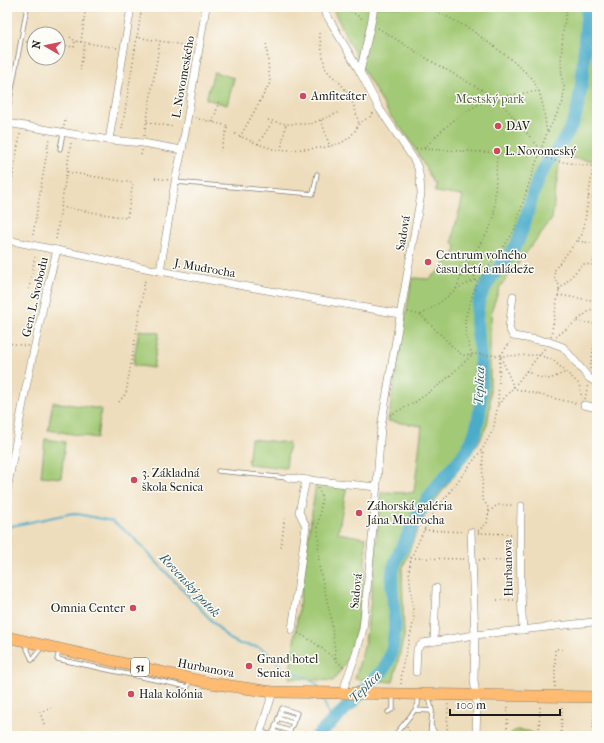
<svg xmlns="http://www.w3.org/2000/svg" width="604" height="743" font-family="'IM FELL French Canon',serif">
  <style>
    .green { fill: #a2c975; stroke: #5f7248 }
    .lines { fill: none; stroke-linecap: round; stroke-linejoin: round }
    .stream { stroke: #4bacca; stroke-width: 2 }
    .river { stroke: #4bacca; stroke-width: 13 }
    .lane-casing { stroke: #857c6c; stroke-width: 5 }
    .street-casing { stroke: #857c6c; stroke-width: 8 }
    .primary-casing { stroke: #857c6c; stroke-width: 12 }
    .path { stroke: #857c6c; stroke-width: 1.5; stroke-dasharray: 1 3; stroke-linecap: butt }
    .lane { stroke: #fff; stroke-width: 3.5 }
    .street { stroke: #fff; stroke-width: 7 }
    .primary { stroke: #febb71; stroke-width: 11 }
    .poi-dot { fill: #d1495b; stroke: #fdfcf7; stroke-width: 1.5 }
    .labels { text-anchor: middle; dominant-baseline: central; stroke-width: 3; stroke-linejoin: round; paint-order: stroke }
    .shield { fill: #fdfcf7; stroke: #605f5e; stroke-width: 1 }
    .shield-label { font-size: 11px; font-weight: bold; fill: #1c1c1c }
    .street-label { font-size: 12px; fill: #1c1c1c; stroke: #fdfcf7 }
    .poi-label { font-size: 12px; fill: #1c1c1c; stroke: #fdfcf7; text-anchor: start }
    .park-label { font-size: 12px; fill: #526140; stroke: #fdfcf7 }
    .water-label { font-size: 13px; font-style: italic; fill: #315d6a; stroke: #fdfcf7 }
  </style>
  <rect width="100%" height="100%" fill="#fdfcf7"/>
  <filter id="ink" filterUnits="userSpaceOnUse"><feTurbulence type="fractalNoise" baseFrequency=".025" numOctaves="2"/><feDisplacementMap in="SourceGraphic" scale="8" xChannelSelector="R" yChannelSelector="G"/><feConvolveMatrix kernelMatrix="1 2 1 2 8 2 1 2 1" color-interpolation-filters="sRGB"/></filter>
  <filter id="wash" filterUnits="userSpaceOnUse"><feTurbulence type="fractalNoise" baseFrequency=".012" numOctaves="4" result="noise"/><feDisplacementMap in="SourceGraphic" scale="16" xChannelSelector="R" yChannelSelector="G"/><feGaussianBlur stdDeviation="0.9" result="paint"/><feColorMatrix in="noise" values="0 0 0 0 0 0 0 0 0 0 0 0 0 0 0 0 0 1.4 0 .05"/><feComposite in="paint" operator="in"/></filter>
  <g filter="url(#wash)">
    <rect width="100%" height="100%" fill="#eeddbc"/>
    <g class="green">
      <path d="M332,7H597V161L560,157L552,219L500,287L492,309L490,331V407L487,425L479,442L468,457L426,513L414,538L402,570L404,636L393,682L355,679L365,643L370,607L381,492L408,493L414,492L422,426L388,421L412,278L429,279L440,270L449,258L455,252L456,246L452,243L455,227L463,196L435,192V185L410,140L389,114L359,62Z"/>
      <path d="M214,72L234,78L227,105L206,99Z"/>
      <path d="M139,330L159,333L153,368L133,365Z"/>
      <path d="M53,402L101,409L97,438L48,430Z"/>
      <path d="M45,439L65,442L61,478L41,476Z"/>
      <path d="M251,439L289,443L286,468L248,464Z"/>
      <path d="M316,483L347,485L338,533L366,538C365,577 362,628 345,663C342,669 337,675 333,681L289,678Z"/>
      <path d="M517,730C524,731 531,730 536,736H509L511,733Z"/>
    </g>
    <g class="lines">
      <g class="stream">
        <path d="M7,527L73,513L112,521L131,535L228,638L240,644L259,647L273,656L283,669L303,676L317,684L319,689"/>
        <path d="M322,697L332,722"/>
      </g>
      <path class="river" d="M317,736C335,719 352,703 369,685C374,679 382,673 385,667C394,652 396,628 394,611C393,595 389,579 395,563C397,555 402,548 405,541C413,524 422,506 433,491C452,466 472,453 478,420C483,399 481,373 480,351C478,336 474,317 479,302C485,279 507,262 518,241C527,221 530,199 538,179C540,174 544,169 546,165C556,150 568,137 574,120C586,83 582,44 588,7"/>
    </g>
  </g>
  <g filter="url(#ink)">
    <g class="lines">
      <g class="lane-casing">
        <g id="lane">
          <path d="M7,116L27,7"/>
          <path d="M60,149L63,133"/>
          <path d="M175,182L313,194L317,174"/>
          <path d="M218,471L288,478"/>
          <path d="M25,644L32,660"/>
          <path d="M59,651L57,659L188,687L190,679"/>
          <path d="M32,660L42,647"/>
          <path d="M429,696L432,711"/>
          <path d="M415,710L418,704V696"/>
          <path d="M388,712L393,709V695"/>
          <path d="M280,713L295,718"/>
          <path d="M278,718L293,723"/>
          <path d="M275,726L290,731"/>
          <path d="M431,726L437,736"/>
          <path d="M261,731L273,736"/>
          <path d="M273,731L286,736"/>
          <path d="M272,736L282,708L297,713L288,736"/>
          <path d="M394,736L415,710L432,711L430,736"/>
        </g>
      </g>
      <g class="street-casing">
        <g id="street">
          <path d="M322,7L360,72L379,108L413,158L418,168L420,179L421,194L381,427L375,509L363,629L356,654L342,693"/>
          <path d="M360,72L371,24L374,7"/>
          <path d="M7,123L109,140L143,143L182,150"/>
          <path d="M109,140L131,7"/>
          <path d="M7,240L160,271L400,314"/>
          <path d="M160,271L175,182L182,150L206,7"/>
          <path d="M513,296L509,328L513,336L550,342L563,347L589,378L597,383"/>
          <path d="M584,405L597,408"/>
          <path d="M289,478L377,487"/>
          <path d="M7,490L26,387L46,293L57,250"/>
          <path d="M521,506C520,547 520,588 523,630"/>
          <path d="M292,630L306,526L299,512L306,480"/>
          <path d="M434,641L436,588"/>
          <path d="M416,672L417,649L423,643L475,635L471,532"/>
          <path d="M259,736L273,692"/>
          <path d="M476,736L477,704L474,680L475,635L593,622"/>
        </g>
      </g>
      <g class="primary-casing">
        <path id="primary" d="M7,637L210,683L258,690L273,692L597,697"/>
      </g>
      <g class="path">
        <path d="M344,7L364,20"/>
        <path d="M425,7L442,14L470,29L508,57L531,77L539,91L543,106L547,133"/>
        <path d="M378,28L431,61L496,98L511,114L541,150"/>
        <path d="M319,33L325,68L330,74L340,83L350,96L355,109L359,124"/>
        <path d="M70,37L75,41L117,48"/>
        <path d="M136,37L189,46"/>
        <path d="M26,42L34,41"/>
        <path d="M81,42L85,13L82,7"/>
        <path d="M58,45L74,47L75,41"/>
        <path d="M80,70L85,43"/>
        <path d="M370,117L374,112"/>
        <path d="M195,118L228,126L220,151"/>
        <path d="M268,120L286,124H310L338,113"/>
        <path d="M321,120L330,147"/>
        <path d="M147,122L174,127"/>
        <path d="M213,122L219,102"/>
        <path d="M64,126L66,116"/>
        <path d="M122,129L142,7"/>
        <path d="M235,134L258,144L273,149L287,150L322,148L341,143L349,138L355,131L359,124L366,119"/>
        <path d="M144,136L160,41"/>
        <path d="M240,137L270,83L266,41"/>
        <path d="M258,144L273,121"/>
        <path d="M424,148C441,131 459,113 482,103C499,95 520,94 539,91"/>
        <path d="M416,149H424L539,155L556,161L597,167"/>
        <path d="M281,150L286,124"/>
        <path d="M141,155L142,150"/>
        <path d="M155,178L169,180"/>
        <path d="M588,197L597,198"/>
        <path d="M61,207L127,218L133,183L67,172"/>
        <path d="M7,210L20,134"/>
        <path d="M33,235L49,139"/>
        <path d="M56,239L71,143"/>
        <path d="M473,256L475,280L477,282"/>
        <path d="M29,289L35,257"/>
        <path d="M456,289L475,280"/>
        <path d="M559,290L583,264L593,265L596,244L578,241"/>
        <path d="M558,295L597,301"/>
        <path d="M408,312L421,315L459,353L464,355L477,354L500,356L539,355L553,360L579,384L582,398"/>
        <path d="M421,315L442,301L456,289L463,271L489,230L494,217L497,152"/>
        <path d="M577,321L597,324"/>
        <path d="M551,336L559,290V285L554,277L555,269L583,233L593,167"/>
        <path d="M556,337L597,305"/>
        <path d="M7,343L28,346"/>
        <path d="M472,355L466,336L465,321L466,315L477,282L499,254L514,231L532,174L547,133L563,102L564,87L562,78L561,62L563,32L567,7"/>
        <path d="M501,357L514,388L516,389L578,404"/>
        <path d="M590,369L597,327"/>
        <path d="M526,371L538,377L550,379L566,372"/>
        <path d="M585,399L588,384"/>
        <path d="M119,402L126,393L145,280"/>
        <path d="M498,405C515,387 529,367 545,348"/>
        <path d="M390,415L414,403L443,382L472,355"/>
        <path d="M318,488L322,497L318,528L319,566L331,618L336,659"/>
        <path d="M489,512L497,505H514"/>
        <path d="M424,530L464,532"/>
        <path d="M478,531L487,523L489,509L482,498L483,450"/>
        <path d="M478,533L514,534"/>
        <path d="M281,547L285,516"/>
        <path d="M411,558L465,559"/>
        <path d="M479,560L513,561"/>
        <path d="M497,600H514"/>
        <path d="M298,633C315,642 330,654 344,668"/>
        <path d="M401,684L402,668L414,620L409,571L411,558L417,545L424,530L436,510L483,448L493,430L498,405L500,356L510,342"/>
        <path d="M555,687V649H563"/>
        <path d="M44,724L40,712L51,708"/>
        <path d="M407,727L412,736"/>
        <path d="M447,733H454"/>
        <path d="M444,736L447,733L448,704"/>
        <path d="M507,736L508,705"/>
        <path d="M539,736L540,706"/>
        <path d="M561,736L562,706"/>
        <path d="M593,736L594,706"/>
      </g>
      <use href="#lane" class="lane"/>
      <use href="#street" class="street"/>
      <use href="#primary" class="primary"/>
    </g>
  </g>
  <g class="poi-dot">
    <circle cx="303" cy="96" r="4"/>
    <circle cx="498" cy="126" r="4"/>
    <circle cx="497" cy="151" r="4"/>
    <circle cx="428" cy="262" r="4"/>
    <circle cx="134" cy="480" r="4"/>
    <circle cx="359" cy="513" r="4"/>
    <circle cx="133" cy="608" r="4"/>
    <circle cx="249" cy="666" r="4"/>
    <circle cx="131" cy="694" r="4"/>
  </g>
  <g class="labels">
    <rect class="shield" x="131" y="658" width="18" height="18" rx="3"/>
    <g class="shield-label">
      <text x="140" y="667">51</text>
    </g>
    <g class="street-label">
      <text transform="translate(183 77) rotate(-80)">L. Novomeského</text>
      <text transform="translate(403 233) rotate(-80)">Sadová</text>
      <text transform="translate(205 268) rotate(10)">J. Mudrocha</text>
      <text transform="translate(35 297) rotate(-77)">Gen. L. Svobodu</text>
      <text transform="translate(508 568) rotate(-91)">Hurbanova</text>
      <text transform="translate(356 591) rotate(-84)">Sadová</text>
      <text transform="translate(206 668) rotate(11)">Hurbanova</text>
    </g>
    <g class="poi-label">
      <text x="311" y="96">Amfiteáter</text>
      <text x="506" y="126">DAV</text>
      <text x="505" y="151">L. Novomeský</text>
      <text x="436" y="255">Centrum voľného<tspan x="436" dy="14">času detí a mládeže</tspan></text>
      <text x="142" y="473">3. Základná<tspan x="142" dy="14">škola Senica</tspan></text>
      <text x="367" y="506">Záhorská galéria<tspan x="367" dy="14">Jána Mudrocha</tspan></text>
      <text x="125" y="608" text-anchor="end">Omnia Center</text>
      <text x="257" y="659">Grand hotel<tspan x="257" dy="14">Senica</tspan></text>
      <text x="139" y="694">Hala kolónia</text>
    </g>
    <g class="park-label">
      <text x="490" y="99">Mestský park</text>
    </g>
    <g class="water-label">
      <text transform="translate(479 386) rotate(-88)">Teplica</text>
      <text transform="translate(190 585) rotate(47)">Rovenský potok</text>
      <text transform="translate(365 687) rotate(-45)">Teplica</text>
    </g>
  </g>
  <rect width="604" height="743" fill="none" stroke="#fdfcf7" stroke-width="24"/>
  <g transform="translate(46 46) rotate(279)"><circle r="19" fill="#fdfcf7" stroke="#a3a29f"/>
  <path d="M0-3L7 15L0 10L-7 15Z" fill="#d1495b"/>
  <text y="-6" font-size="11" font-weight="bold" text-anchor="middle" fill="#1c1c1c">N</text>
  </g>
  <path d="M450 709v6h110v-6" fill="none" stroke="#1c1c1c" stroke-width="2"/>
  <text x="456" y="709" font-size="12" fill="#1c1c1c" stroke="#fdfcf7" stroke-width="3" paint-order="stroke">100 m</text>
</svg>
